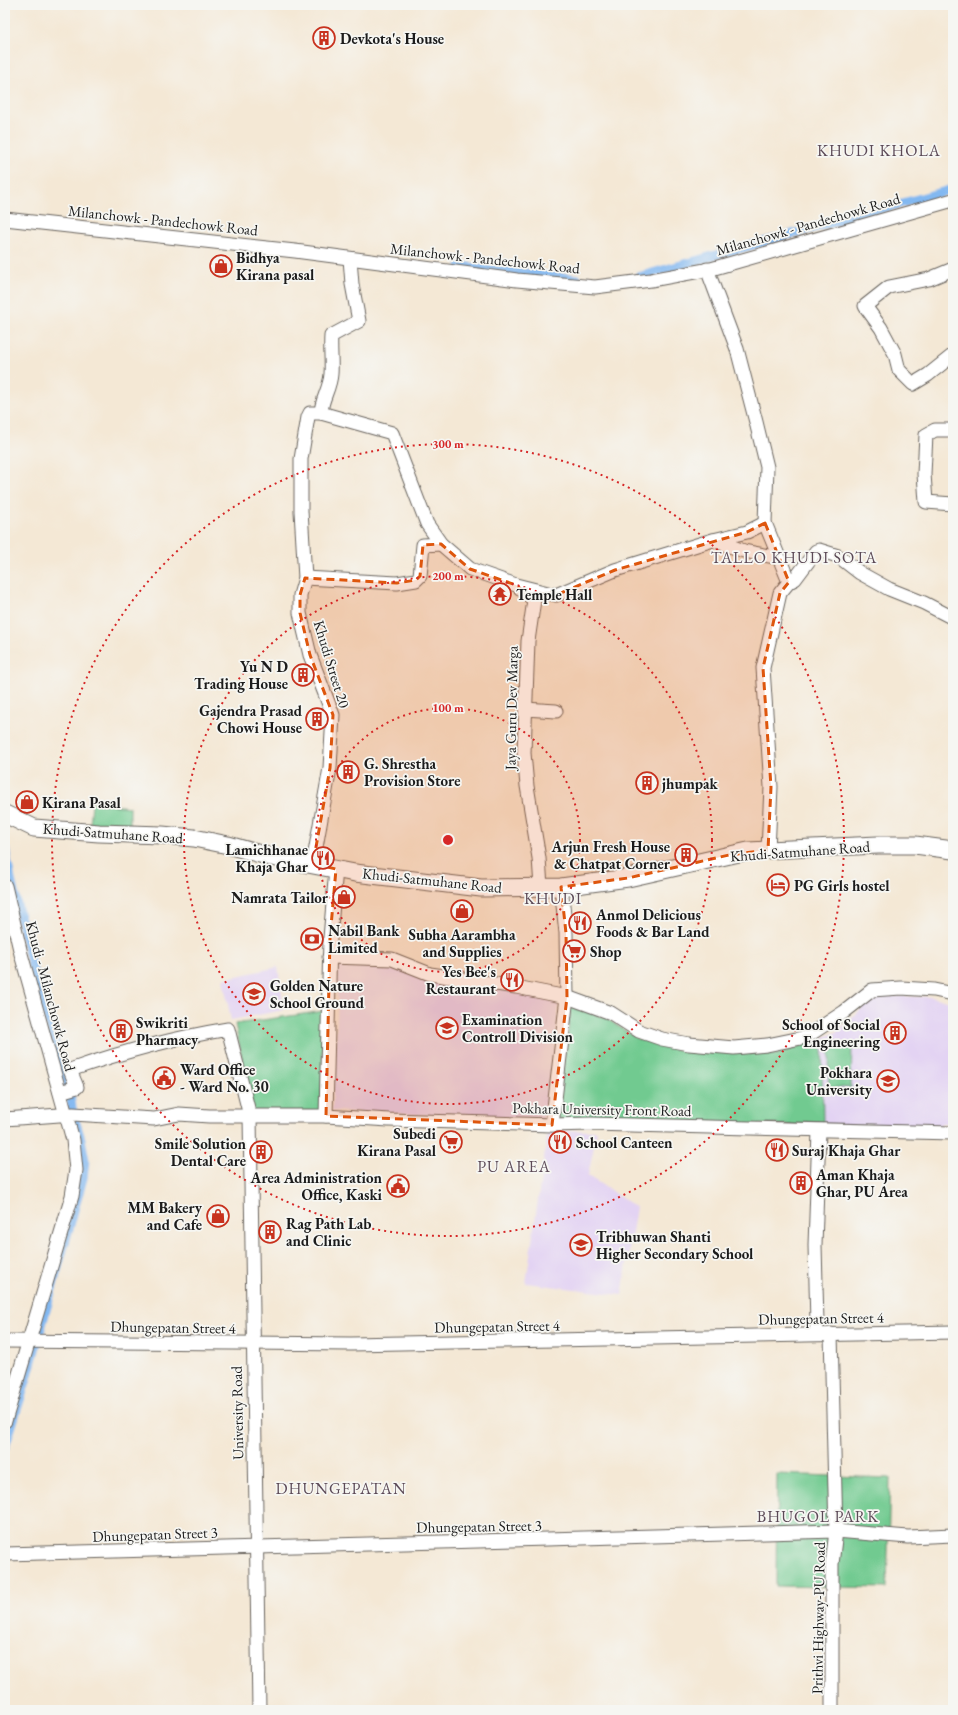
<svg xmlns="http://www.w3.org/2000/svg" width="958" height="1715" font-family="'EB Garamond',serif">
  <style>
    .built { fill: #e3d3f3 }
    .green { fill: #71ca90; stroke: #467356 }
    .lines { fill: none; stroke-linecap: round; stroke-linejoin: round }
    .canal { stroke: #82b8f1; stroke-width: 9 }
    .minor-casing { stroke: #68635d; stroke-width: 15 }
    .major-casing { stroke: #68635d; stroke-width: 19 }
    .minor { stroke: #fff; stroke-width: 13 }
    .major { stroke: #fff; stroke-width: 17 }
    .marked { fill: #de560d; fill-opacity: 0.2; stroke: #de560d; stroke-width: 3; stroke-dasharray: 8 5; stroke-linejoin: round }
    .ring { fill: none; stroke: #d62828; stroke-width: 2; stroke-dasharray: 2 4 }
    .labels { text-anchor: middle; dominant-baseline: central; stroke-width: 3.5; stroke-linejoin: round; paint-order: stroke }
    .poi-label { font-size: 15px; font-weight: bold; fill: #1c1c1c; stroke: #f6f6f2; text-anchor: start }
    .street-label { font-size: 15px; fill: #1c1c1c; stroke: #f6f6f2 }
    .neighbourhood-label { font-size: 16px; letter-spacing: 1px; fill: #5c4a57; stroke: #f6f6f2 }
    .centre { fill: #d62828; stroke: #f6f6f2; stroke-width: 2 }
    .ring-label { font-size: 12px; text-anchor: middle; font-weight: bold; fill: #d62828; stroke: #f6f6f2; stroke-width: 3.5; stroke-linejoin: round; paint-order: stroke }
  </style>
  <rect width="100%" height="100%" fill="#f6f6f2"/>
  <filter id="ink" filterUnits="userSpaceOnUse"><feTurbulence type="fractalNoise" baseFrequency=".025" numOctaves="2"/><feDisplacementMap in="SourceGraphic" scale="8" xChannelSelector="R" yChannelSelector="G"/><feConvolveMatrix kernelMatrix="1 2 1 2 8 2 1 2 1" color-interpolation-filters="sRGB"/></filter>
  <filter id="wash" filterUnits="userSpaceOnUse"><feTurbulence type="fractalNoise" baseFrequency=".012" numOctaves="4" result="noise"/><feDisplacementMap in="SourceGraphic" scale="16" xChannelSelector="R" yChannelSelector="G"/><feGaussianBlur stdDeviation="0.9" result="paint"/><feColorMatrix in="noise" values="0 0 0 0 0 0 0 0 0 0 0 0 0 0 0 0 0 1.4 0 .05"/><feComposite in="paint" operator="in"/></filter>
  <g filter="url(#wash)">
    <rect width="100%" height="100%" fill="#f4e8d5"/>
    <g class="built">
      <path d="M335,966L408,968L559,1002L555,1051L543,1120L332,1111L338,1005Z"/>
      <path d="M278,967L284,1010L231,1020L223,979Z"/>
      <path d="M886,996L932,997L953,1003V1128L946,1123H941L940,1126H823L822,1038L837,1032L873,998Z"/>
      <path d="M548,1130L597,1131L588,1176L636,1207L622,1295L526,1283Z"/>
    </g>
    <g class="green">
      <path d="M92,803L130,807V827L90,825Z"/>
      <path d="M571,1007L604,1017L638,1039L679,1050L778,1054L822,1038L823,1126L556,1120Z"/>
      <path d="M324,1011L321,1111L253,1112L235,1024Z"/>
      <path d="M852,1046L851,1088L828,1087L830,1047Z"/>
      <path d="M777,1474L890,1478L887,1588L776,1586Z"/>
    </g>
    <g class="lines">
      <g class="canal">
        <path d="M460,266L578,279"/>
        <path d="M638,277L953,189"/>
        <path d="M5,849L11,880L35,978L69,1089L73,1114L81,1139L85,1160L83,1178L27,1378L5,1447"/>
      </g>
    </g>
  </g>
  <g filter="url(#ink)">
    <g class="lines">
      <g class="minor-casing">
        <g id="minor">
          <path d="M5,219L295,251L517,280L595,287L651,280L711,269L953,200"/>
          <path d="M707,269L737,349L756,422L767,467L765,523L789,582L780,593L763,668L771,787L768,850"/>
          <path d="M953,269L929,279L889,287L865,306L881,328L895,354L899,370L913,384L928,375L953,355"/>
          <path d="M321,413C321,400 330,389 331,374C332,362 330,349 331,336L359,321L352,284L350,259"/>
          <path d="M953,430H935L926,435L924,474L926,502L953,504"/>
          <path d="M713,540L744,551L779,558"/>
          <path d="M305,578L397,583L416,580L420,576L423,545L441,544"/>
          <path d="M789,582L795,579L816,551L819,550L838,556L860,573L889,589L924,603L953,618"/>
          <path d="M519,587L534,600L528,641L524,753L527,786L539,858L541,887"/>
          <path d="M525,709L556,711"/>
          <path d="M313,864L330,768L333,715L310,655L300,613V595L305,578L301,511V459L308,417L310,413H321L392,433L427,524L441,544L470,569L516,585L556,595L615,570L713,540L747,532L765,523"/>
          <path d="M5,886L21,954L73,1140L76,1170L72,1196L5,1421"/>
          <path d="M329,957L392,959L430,974L516,987L567,997L611,1013L639,1031L662,1039L689,1044L734,1048L767,1045L806,1037L844,1012L872,990L901,988L934,990L953,994"/>
          <path d="M60,1092L77,1087L70,1070C122,1052 173,1038 228,1029L250,1116L259,1710"/>
          <path d="M326,1116L330,938L336,869"/>
          <path d="M5,1119L73,1114L154,1119L179,1114L209,1116H326L389,1120L552,1125L591,1124L953,1133"/>
          <path d="M552,1125L567,997L566,933L561,887"/>
          <path d="M816,1334L817,1323L815,1245L819,1131"/>
          <path d="M831,1334L836,1531L832,1564V1710"/>
          <path d="M5,1341L351,1344L953,1332"/>
          <path d="M5,1554L836,1531L908,1537L953,1535"/>
        </g>
      </g>
      <g class="major-casing">
        <path id="major" d="M5,814L34,828L99,833L162,835L194,838L228,845L271,857L355,873L481,888L561,887L628,878L748,851L878,845H915L953,850"/>
      </g>
      <use href="#minor" class="minor"/>
      <use href="#major" class="major"/>
    </g>
  </g>
  <path class="marked" d="M765,523L789,582L780,593L763,668L771,787L768,850L729,855L628,878L561,887L566,933L567,997L552,1125L326,1116L330,938L336,869L313,864L330,768L333,715L310,655L300,613V595L305,578L397,583L416,580L420,576L423,545L441,544L470,569L516,585L534,600L547,592L556,595L615,570L747,532Z"/>
  <g class="ring">
    <circle cx="448" cy="840" r="132"/>
    <circle cx="448" cy="840" r="264"/>
    <circle cx="448" cy="840" r="396"/>
  </g>
  <defs>
    <g id="building-ring" transform="scale(1.15)"><circle r="9.5" fill="#f6f6f2" stroke="#c8321e" stroke-width="1.5"/><path d="M-4-6H4V6H1V3H-1V6H-4ZM-2.5-4.3h1.7v1.8h-1.7ZM.8-4.3h1.7v1.8H.8ZM-2.5-1h1.7V.8h-1.7ZM.8-1h1.7V.8H.8Z" fill="#c8321e"/></g>
    <g id="shop-ring" transform="scale(1.15)"><circle r="9.5" fill="#f6f6f2" stroke="#c8321e" stroke-width="1.5"/><path d="M-5-2.5h2.3a2.7 3.5 0 0 1 5.4 0H5L5.5 6h-11ZM-1.5-2.5h3a1.5 2.3 0 0 0-3 0Z" fill="#c8321e"/></g>
    <g id="temple-ring" transform="scale(1.15)"><circle r="9.5" fill="#f6f6f2" stroke="#c8321e" stroke-width="1.5"/><path d="M0-6L5-2H3V0L6.5 2.5H4V6H1.5V3h-3V6H-4V2.5H-6.5L-3 0V-2H-5Z" fill="#c8321e"/></g>
    <g id="restaurant-ring" transform="scale(1.15)"><circle r="9.5" fill="#f6f6f2" stroke="#c8321e" stroke-width="1.5"/><path d="M-5-6h1v4h1v-4h1v4h1v-4h1v5L-1.5 .5V6h-2V.5L-5-1ZM5-6V6H3V1.5H1.5Q1.5-4 5-6Z" fill="#c8321e"/></g>
    <g id="hotel-ring" transform="scale(1.15)"><circle r="9.5" fill="#f6f6f2" stroke="#c8321e" stroke-width="1.5"/><path d="M-6-4.5h1.5V1H6V5H4.5V3h-9V5H-6ZM-4 0a1.8 1.8 0 1 1 3.6 0ZM.5 0V-2.5h3Q6-2.5 6 0Z" fill="#c8321e"/></g>
    <g id="bank-ring" transform="scale(1.15)"><circle r="9.5" fill="#f6f6f2" stroke="#c8321e" stroke-width="1.5"/><path d="M-6-4H6V4H-6ZM0-2.3a2.3 2.3 0 1 0 0 4.6a2.3 2.3 0 1 0 0-4.6Z" fill="#c8321e"/></g>
    <g id="supermarket-ring" transform="scale(1.15)"><circle r="9.5" fill="#f6f6f2" stroke="#c8321e" stroke-width="1.5"/><path d="M-6-5.5h2.5l.6 2H6L4.5 2H-2.5L-4.4-4H-6ZM-1.5 3.2a1.3 1.3 0 1 0 .1 0ZM3 3.2a1.3 1.3 0 1 0 .1 0Z" fill="#c8321e"/></g>
    <g id="school-ring" transform="scale(1.15)"><circle r="9.5" fill="#f6f6f2" stroke="#c8321e" stroke-width="1.5"/><path d="M0-5L7-2L0 1L-7-2ZM-4 1L0 2.5L4 1V4Q0 6-4 4Z" fill="#c8321e"/></g>
    <g id="university-ring" transform="scale(1.15)"><circle r="9.5" fill="#f6f6f2" stroke="#c8321e" stroke-width="1.5"/><path d="M0-5L7-2L0 1L-7-2ZM-4 1L0 2.5L4 1V4Q0 6-4 4Z" fill="#c8321e"/></g>
    <g id="civic-ring" transform="scale(1.15)"><circle r="9.5" fill="#f6f6f2" stroke="#c8321e" stroke-width="1.5"/><path d="M-.6-6.5H3V-4.5H.6V-3L4-1V1h2V6H-6V1h2V-1L-.6-3ZM-1.2 2.5V6h2.4V2.5Z" fill="#c8321e"/></g>
  </defs>
  <g fill-rule="evenodd">
    <use href="#building-ring" x="324" y="38"/>
    <use href="#shop-ring" x="221" y="266"/>
    <use href="#temple-ring" x="500" y="594"/>
    <use href="#building-ring" x="303" y="675"/>
    <use href="#building-ring" x="317" y="719"/>
    <use href="#building-ring" x="348" y="772"/>
    <use href="#building-ring" x="647" y="783"/>
    <use href="#shop-ring" x="27" y="802"/>
    <use href="#building-ring" x="686" y="855"/>
    <use href="#restaurant-ring" x="323" y="858"/>
    <use href="#hotel-ring" x="778" y="885"/>
    <use href="#shop-ring" x="344" y="897"/>
    <use href="#shop-ring" x="462" y="911"/>
    <use href="#restaurant-ring" x="580" y="923"/>
    <use href="#bank-ring" x="312" y="939"/>
    <use href="#supermarket-ring" x="574" y="951"/>
    <use href="#restaurant-ring" x="512" y="980"/>
    <use href="#school-ring" x="254" y="994"/>
    <use href="#university-ring" x="447" y="1028"/>
    <use href="#building-ring" x="121" y="1031"/>
    <use href="#building-ring" x="895" y="1033"/>
    <use href="#civic-ring" x="164" y="1078"/>
    <use href="#university-ring" x="888" y="1081"/>
    <use href="#supermarket-ring" x="451" y="1142"/>
    <use href="#restaurant-ring" x="560" y="1142"/>
    <use href="#restaurant-ring" x="777" y="1150"/>
    <use href="#building-ring" x="261" y="1152"/>
    <use href="#building-ring" x="801" y="1183"/>
    <use href="#civic-ring" x="398" y="1186"/>
    <use href="#shop-ring" x="218" y="1216"/>
    <use href="#building-ring" x="270" y="1232"/>
    <use href="#school-ring" x="581" y="1245"/>
  </g>
  <g class="labels">
    <g class="poi-label">
      <text x="340" y="38">Devkota's House</text>
      <text x="236" y="257">Bidhya<tspan x="236" dy="17">Kirana pasal</tspan></text>
      <text x="516" y="594">Temple Hall</text>
      <text x="288" y="666" text-anchor="end">Yu N D<tspan x="288" dy="17">Trading House</tspan></text>
      <text x="302" y="710" text-anchor="end">Gajendra Prasad<tspan x="302" dy="17">Chowi House</tspan></text>
      <text x="364" y="763">G. Shrestha<tspan x="364" dy="17">Provision Store</tspan></text>
      <text x="662" y="783">jhumpak</text>
      <text x="42" y="802">Kirana Pasal</text>
      <text x="670" y="846" text-anchor="end">Arjun Fresh House<tspan x="670" dy="17">&amp; Chatpat Corner</tspan></text>
      <text x="308" y="849" text-anchor="end">Lamichhanae<tspan x="308" dy="17">Khaja Ghar</tspan></text>
      <text x="794" y="885">PG Girls hostel</text>
      <text x="328" y="897" text-anchor="end">Namrata Tailor</text>
      <text x="596" y="914">Anmol Delicious<tspan x="596" dy="17">Foods &amp; Bar Land</tspan></text>
      <text x="328" y="930">Nabil Bank<tspan x="328" dy="17">Limited</tspan></text>
      <text x="462" y="934" text-anchor="middle">Subha Aarambha<tspan x="462" dy="17">and Supplies</tspan></text>
      <text x="590" y="951">Shop</text>
      <text x="496" y="971" text-anchor="end">Yes Bee's<tspan x="496" dy="17">Restaurant</tspan></text>
      <text x="270" y="985">Golden Nature<tspan x="270" dy="17">School Ground</tspan></text>
      <text x="462" y="1019">Examination<tspan x="462" dy="17">Controll Division</tspan></text>
      <text x="136" y="1022">Swikriti<tspan x="136" dy="17">Pharmacy</tspan></text>
      <text x="880" y="1024" text-anchor="end">School of Social<tspan x="880" dy="17">Engineering</tspan></text>
      <text x="180" y="1069">Ward Office<tspan x="180" dy="17">- Ward No. 30</tspan></text>
      <text x="872" y="1072" text-anchor="end">Pokhara<tspan x="872" dy="17">University</tspan></text>
      <text x="436" y="1133" text-anchor="end">Subedi<tspan x="436" dy="17">Kirana Pasal</tspan></text>
      <text x="576" y="1142">School Canteen</text>
      <text x="246" y="1143" text-anchor="end">Smile Solution<tspan x="246" dy="17">Dental Care</tspan></text>
      <text x="792" y="1150">Suraj Khaja Ghar</text>
      <text x="816" y="1174">Aman Khaja<tspan x="816" dy="17">Ghar, PU Area</tspan></text>
      <text x="382" y="1177" text-anchor="end">Area Administration<tspan x="382" dy="17">Office, Kaski</tspan></text>
      <text x="202" y="1207" text-anchor="end">MM Bakery<tspan x="202" dy="17">and Cafe</tspan></text>
      <text x="286" y="1223">Rag Path Lab<tspan x="286" dy="17">and Clinic</tspan></text>
      <text x="596" y="1236">Tribhuwan Shanti<tspan x="596" dy="17">Higher Secondary School</tspan></text>
    </g>
    <g class="street-label">
      <text transform="translate(163 220) rotate(6)">Milanchowk - Pandechowk Road</text>
      <text transform="translate(808 224) rotate(-16)">Milanchowk - Pandechowk Road</text>
      <text transform="translate(485 258) rotate(6)">Milanchowk - Pandechowk Road</text>
      <text transform="translate(332 664) rotate(73)">Khudi Street 20</text>
      <text transform="translate(511 708) rotate(-89)">Jaya Guru Dev Marga</text>
      <text transform="translate(113 833) rotate(4)">Khudi-Satmuhane Road</text>
      <text transform="translate(800 851) rotate(-4)">Khudi-Satmuhane Road</text>
      <text transform="translate(432 880) rotate(6)">Khudi-Satmuhane Road</text>
      <text transform="translate(51 996) rotate(75)">Khudi - Milanchowk Road</text>
      <text transform="translate(602 1109) rotate(1)">Pokhara University Front Road</text>
      <text transform="translate(821 1318) rotate(-1)">Dhungepatan Street 4</text>
      <text transform="translate(497 1326) rotate(-1)">Dhungepatan Street 4</text>
      <text transform="translate(173 1327) rotate(1)">Dhungepatan Street 4</text>
      <text transform="translate(237 1413) rotate(-91)">University Road</text>
      <text transform="translate(479 1526) rotate(-1)">Dhungepatan Street 3</text>
      <text transform="translate(155 1534) rotate(-2)">Dhungepatan Street 3</text>
      <text transform="translate(818 1618) rotate(-89)">Prithvi Highway-PU Road</text>
    </g>
    <g class="neighbourhood-label">
      <text x="879" y="150">KHUDI KHOLA</text>
      <text x="794" y="557">TALLO KHUDI SOTA</text>
      <text x="553" y="898">KHUDI</text>
      <text x="514" y="1166">PU AREA</text>
      <text x="341" y="1488">DHUNGEPATAN</text>
      <text x="818" y="1516">BHUGOL PARK</text>
    </g>
  </g>
  <circle cx="448" cy="840" r="6" class="centre"/>
  <g class="ring-label">
    <text x="448" y="448">300 m</text>
    <text x="448" y="580">200 m</text>
    <text x="448" y="712">100 m</text>
  </g>
  <rect width="958" height="1715" fill="none" stroke="#f6f6f2" stroke-width="20"/>
</svg>
